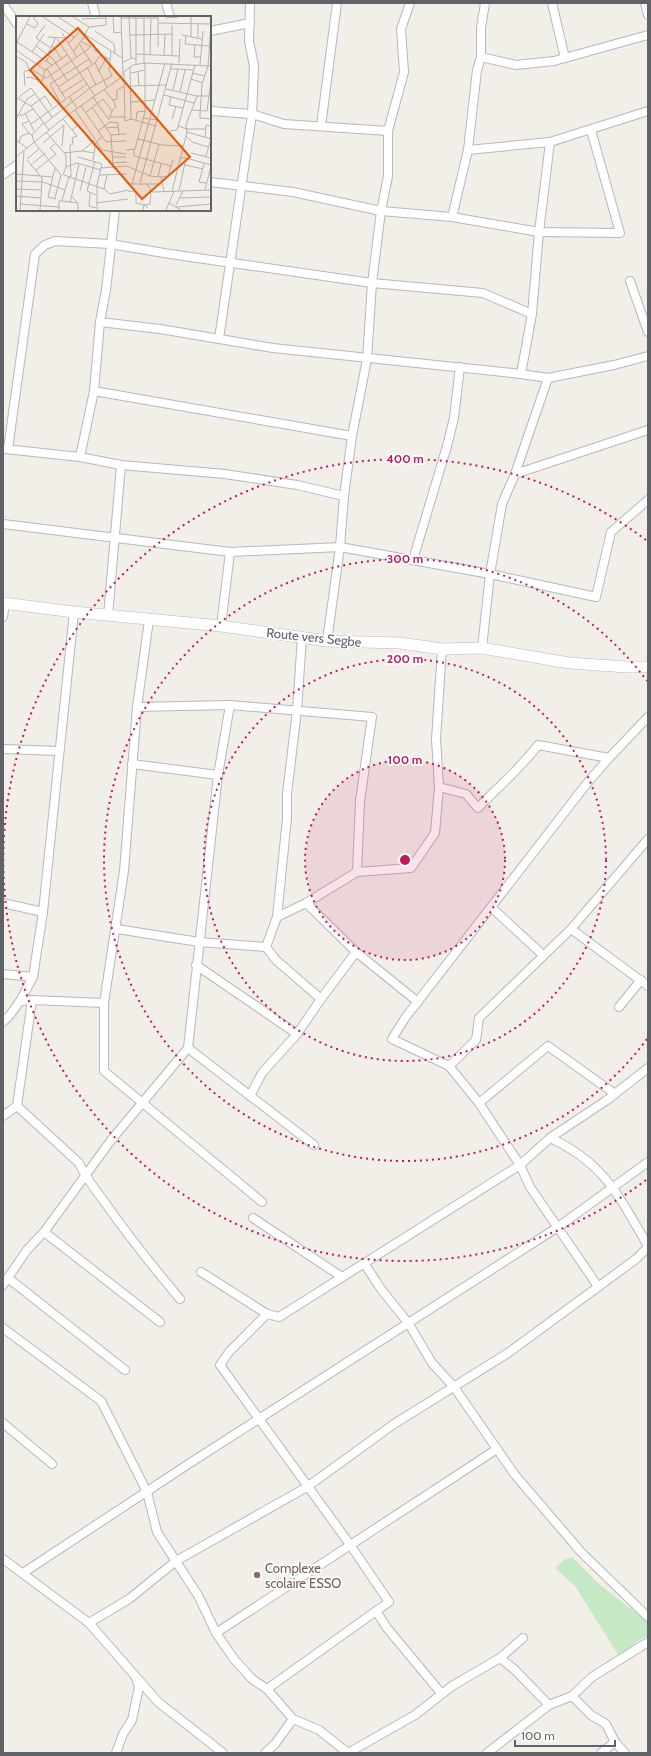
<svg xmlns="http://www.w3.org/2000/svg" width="651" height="1756" font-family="Cabin,sans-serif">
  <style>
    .green { fill: #c5e8c5 }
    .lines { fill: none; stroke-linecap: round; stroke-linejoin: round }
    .street-casing { stroke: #b5b8bc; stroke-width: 10 }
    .secondary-casing { stroke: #b6babf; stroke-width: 12 }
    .street { stroke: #fff; stroke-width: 8 }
    .secondary { stroke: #fff; stroke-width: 11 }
    .ring { fill: none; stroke: #c2185b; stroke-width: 2; stroke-dasharray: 2 4 }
    .education-dot { fill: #8d6e63; stroke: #fff; stroke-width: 1.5 }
    .labels { text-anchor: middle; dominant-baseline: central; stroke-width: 3.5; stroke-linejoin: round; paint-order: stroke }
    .street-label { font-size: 13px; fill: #5f6368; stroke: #fff }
    .education-label { font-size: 13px; fill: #785e54; stroke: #fff; text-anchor: start }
    .inset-road { fill: none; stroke: #b3b3b1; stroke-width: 1 }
    .view { fill: #e8590c; fill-opacity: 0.15; stroke: #e8590c; stroke-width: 2 }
    .inset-edge { fill: none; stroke: #5f6368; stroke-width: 2 }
    .centre { fill: #c2185b; stroke: #fff; stroke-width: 2 }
    .ring-label { font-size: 12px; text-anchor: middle; font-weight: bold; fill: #c2185b; stroke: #fff; stroke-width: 3.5; stroke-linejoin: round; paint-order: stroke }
  </style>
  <rect width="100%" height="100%" fill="#f1efe8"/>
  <path class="green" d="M572,1557L600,1585L648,1622V1636L642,1638L619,1656L575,1586L555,1568L564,1560Z"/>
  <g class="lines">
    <g class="street-casing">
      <g id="street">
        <path d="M92,3L96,17"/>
        <path d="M166,3L170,17"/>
        <path d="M552,3L565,58"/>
        <path d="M645,3L648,15"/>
        <path d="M3,4L17,24"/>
        <path d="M210,31L250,23"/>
        <path d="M481,57L516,65L554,61L648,35"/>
        <path d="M210,111L252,114L284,124L388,131"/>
        <path d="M321,126L337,3"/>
        <path d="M468,150L550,142L648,111"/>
        <path d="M3,173L4,174L17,165"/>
        <path d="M210,182L293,192L381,211L452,217L539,232L620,233L591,130"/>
        <path d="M452,217L468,150L477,70L481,57V28L485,3"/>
        <path d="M630,281L648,332"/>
        <path d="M100,322L160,329L273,348L521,374L548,378L614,365L648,356"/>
        <path d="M219,339L252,114L254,66L249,41L250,3"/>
        <path d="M521,374L532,314L539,232L550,142"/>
        <path d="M94,391L352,436"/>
        <path d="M5,449L80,457L121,465L225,474L297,485L344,496"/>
        <path d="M8,449L35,254L45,245L55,241L110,244L170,254L372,283L483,293L532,314"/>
        <path d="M80,457L94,391L100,322L106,290L115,210"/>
        <path d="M515,474L648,430"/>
        <path d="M3,524L230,552L340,547L490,574L596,597L611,532L648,500"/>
        <path d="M413,560L447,446L454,418L460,367"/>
        <path d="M108,616L121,465"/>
        <path d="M3,617L5,603"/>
        <path d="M149,620L137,707L124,871L104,1003V1071L262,1202"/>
        <path d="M221,626L230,552"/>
        <path d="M327,641L340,547L344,496L352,436L367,359L372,283L381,211L388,176V131L404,72L401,29L410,3"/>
        <path d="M482,648L490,574L502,504L515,474L548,378"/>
        <path d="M137,707L230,705L372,717L360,801L357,872L306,903L277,917"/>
        <path d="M3,749L59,751"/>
        <path d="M132,764L218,775"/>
        <path d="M439,787L436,739L442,649"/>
        <path d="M357,872L411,868L435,833L439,787L466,794L478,808C498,787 521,768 538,745L609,758"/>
        <path d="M3,903L43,912"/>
        <path d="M306,903L356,952L418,1002"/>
        <path d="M491,907L543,955"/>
        <path d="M117,929L199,942L266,947L276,960L321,999L297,1034L262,1073L250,1096"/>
        <path d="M571,929L648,986"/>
        <path d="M266,947L277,917L287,818V794L297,710L302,637"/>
        <path d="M196,965L297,1034"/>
        <path d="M3,974L33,977L20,1001"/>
        <path d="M33,977L43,912L74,612"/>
        <path d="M321,999L356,952"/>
        <path d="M32,1000L17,1106L79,1163C86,1178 96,1191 106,1204C129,1237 154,1268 180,1299"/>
        <path d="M619,1007L641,980"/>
        <path d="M3,1022L10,1015L20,1001L32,1000L104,1003"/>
        <path d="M188,1048L314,1145"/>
        <path d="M449,1066L476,1040L479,1018L571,929L648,839"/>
        <path d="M479,1103L548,1046L615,1094"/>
        <path d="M3,1116L17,1106"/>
        <path d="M550,1138C605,1163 619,1197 648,1246"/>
        <path d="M253,1218L342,1277"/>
        <path d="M44,1232L160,1322"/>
        <path d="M364,1263L381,1289L409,1324L432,1363L454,1387L515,1475L581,1552L648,1617"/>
        <path d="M201,1272L267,1314L279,1317L520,1165L550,1138L607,1100L648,1068"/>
        <path d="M8,1278L125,1370"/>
        <path d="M3,1285L27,1250L44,1232L112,1139L188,1048L218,775L230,705"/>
        <path d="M597,1285L530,1187L520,1165L479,1103L449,1066L392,1039L405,1018L588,782L609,758L648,717"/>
        <path d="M267,1314L229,1352L220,1365L351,1546L389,1602L376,1611L387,1628L441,1693"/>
        <path d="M3,1328L101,1401L147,1492L157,1532L199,1597L216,1633L234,1659L252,1679L267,1689L293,1719L319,1730L348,1753L415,1715L452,1686L500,1658"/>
        <path d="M3,1423L52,1464"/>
        <path d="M3,1559L89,1623L158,1702L223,1753"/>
        <path d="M23,1573L190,1463L558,1227L648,1162"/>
        <path d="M89,1623L129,1599L176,1561L307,1487L394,1424L508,1353L636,1259L648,1247"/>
        <path d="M216,1633L497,1449"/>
        <path d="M523,1638L500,1658L514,1669L549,1705"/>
        <path d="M267,1689L376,1611"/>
        <path d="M572,1696L591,1715L606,1724L615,1742L601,1753"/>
        <path d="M615,1742L625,1753"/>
        <path d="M116,1753L123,1734L132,1720L139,1687L136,1678"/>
        <path d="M265,1753L275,1744L293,1719"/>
        <path d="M487,1753L549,1705L572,1696L592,1677L648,1642"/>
      </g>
    </g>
    <g class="secondary-casing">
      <path id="secondary" d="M3,603L74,612L221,626L327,641L400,643L442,649L482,648L569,663L627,667H648"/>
    </g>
    <use href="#street" class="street"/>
    <use href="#secondary" class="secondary"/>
  </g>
  <circle cx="405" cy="860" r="100" fill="#c2185b" fill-opacity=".12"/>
  <g class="ring">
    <circle cx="405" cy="860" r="100"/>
    <circle cx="405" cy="860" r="201"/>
    <path d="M647 1039A301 301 0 1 1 647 681"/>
    <path d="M646 1180A401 401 0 1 1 646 540"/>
  </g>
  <circle class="education-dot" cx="257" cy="1575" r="4"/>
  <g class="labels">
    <g class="street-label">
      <text transform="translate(314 637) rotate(6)">Route vers Segbe</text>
    </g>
    <g class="education-label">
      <text x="265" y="1568">Complexe<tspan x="265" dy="15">scolaire ESSO</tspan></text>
    </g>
  </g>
  <g transform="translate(16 16)">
    <rect width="195" height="195" fill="#f1efe8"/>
    <path class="inset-road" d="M14,1L1,26L30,45M27,1L59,22M42,1L106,42M57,1L73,11M97,1L98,17L106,16M105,1L107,57M113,1L115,42M120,1V48M105,2H142M150,2L162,1M66,3L90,2M143,7L195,8L192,50L186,68L184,99V102L195,103M11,8L19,12L22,7L18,3V1M29,9L20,22L35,32M156,9V39M79,15L98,28L99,37M46,17L61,41M69,18L73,11L90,9V1M114,19L156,18M166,19L186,23M170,20L169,28L194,30M32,21L49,22M175,21V1M182,22V8M41,23L79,80M53,27L64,15M36,29L46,43M64,29L76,48M179,29L178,41H185M20,30L37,43L52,65M142,31V1M0,34L29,54M78,34L94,44M58,35L70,18M16,36L28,18M32,38L40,21M120,38L163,40M134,38L135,3M148,39L149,18M0,40L10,46L13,54M34,40L30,45L36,49M107,46L116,42L120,43M79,47L91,71M128,47V2M163,47L164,23M184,49L187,15M114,50L115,103M71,51L80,69M31,53L49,82M155,53H162L157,74M162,53L177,54M109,55L117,49L129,47L195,50M82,56L91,41M122,56L123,70M115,57L129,54M176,57L189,60M108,58L109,105L115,103L140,110M10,62L14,61L26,66L29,54L51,39M175,63L187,67M9,70L8,55L17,54L29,62L32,61L75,31L66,26M115,70L151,69M42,71L79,47L85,38M88,73L97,84M150,73L181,80H195M164,76L169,54M46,77L68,63M148,79L178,87M53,80L61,92M0,81L15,90L33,114M3,81L15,72L36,101M77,81L93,104M155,81L153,89L167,92M44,86L34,68L73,43M115,86L139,84M15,90L29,80L36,91M65,90L90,126L110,125M76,91L95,119L97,151M59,94L79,123M175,94L191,95L195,64M96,95L100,91L97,84L101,83V74L107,71M9,97L18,115M69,97L87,83L96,95L93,103M4,98L5,100L17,93M53,98L61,110L56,114M94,101H109M127,102L141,104M0,103L11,83L19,78M47,103L61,120L56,122L57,128L54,129L55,161M156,103L160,90M120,104L121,96L129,95M13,105L6,108L13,117M27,107L16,119L18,126L45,159L39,182M15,108L71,68M28,108L74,72L96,60L93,54L95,35M162,110L171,113H189M90,112L102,111M82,115L94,106L102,107L103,118M154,115L161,114L179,49M30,116L50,139V151M171,116L195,123M95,119L110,118M170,120L176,126L192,131M189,122L190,109L195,110M122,123L146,129L167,130M0,124L11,132M80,125L86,134L110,138M3,126L5,120L13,117L16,119M27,127L48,109M46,130L48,109M118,133V140L155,150M110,134L119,133L129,96V47M66,135L79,124M48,137L66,135L78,137M175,137L195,142M190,140L195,123M0,141L49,101L103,63L110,54M62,141L86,148L81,169V194M96,141H110M170,142L195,149M11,143L23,133M11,144L26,162L25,182M77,144L80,126L86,121M79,145L71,175L80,179M96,147L111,146M188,148L183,166L190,167M15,149L29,137M169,149L187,153M39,152L32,181L40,183M85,152L111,150L134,160L145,161L152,160L157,144M20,154L40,138L34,132L39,128M0,158L36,161M47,159L50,151L61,147L85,154M48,159L88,173L94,178L112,174M84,159L111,158M134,160L143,128M142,161L145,148M145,161L148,175M0,165L27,166L49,174L46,185H43V194M124,167L156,47M112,168H145M116,168L149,47M131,168L136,176L195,174M0,173L25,174M88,173L91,159M49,174L53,161M189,174L195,150M64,175L70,151M112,175L120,176V187L128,189L127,194M156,175L171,116L170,109L181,80M163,175L170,142H164M74,177L73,190L80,192M0,180L25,182L24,194M55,180L62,187V194M164,182L195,181M46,185L62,187M54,187L63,148M80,187L112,183M153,187L165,194M4,188L43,191M160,189L167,175M160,191L195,188M132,192L128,189L134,188L135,175M4,194L8,135M150,194L158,175"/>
    <path class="view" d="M62,12L174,141L126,183L14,54Z"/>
    <rect width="195" height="195" class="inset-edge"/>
  </g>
  <circle cx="405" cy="860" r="6" class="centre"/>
  <g class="ring-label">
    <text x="405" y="463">400 m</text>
    <text x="405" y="563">300 m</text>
    <text x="405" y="663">200 m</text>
    <text x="405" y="764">100 m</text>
  </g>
  <rect width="651" height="1756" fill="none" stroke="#5f6368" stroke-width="8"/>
  <path d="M515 1740v6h100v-6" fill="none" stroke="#5f6368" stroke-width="2"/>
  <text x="521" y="1740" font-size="12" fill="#5f6368" stroke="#ffffff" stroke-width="3" paint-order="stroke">100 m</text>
</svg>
